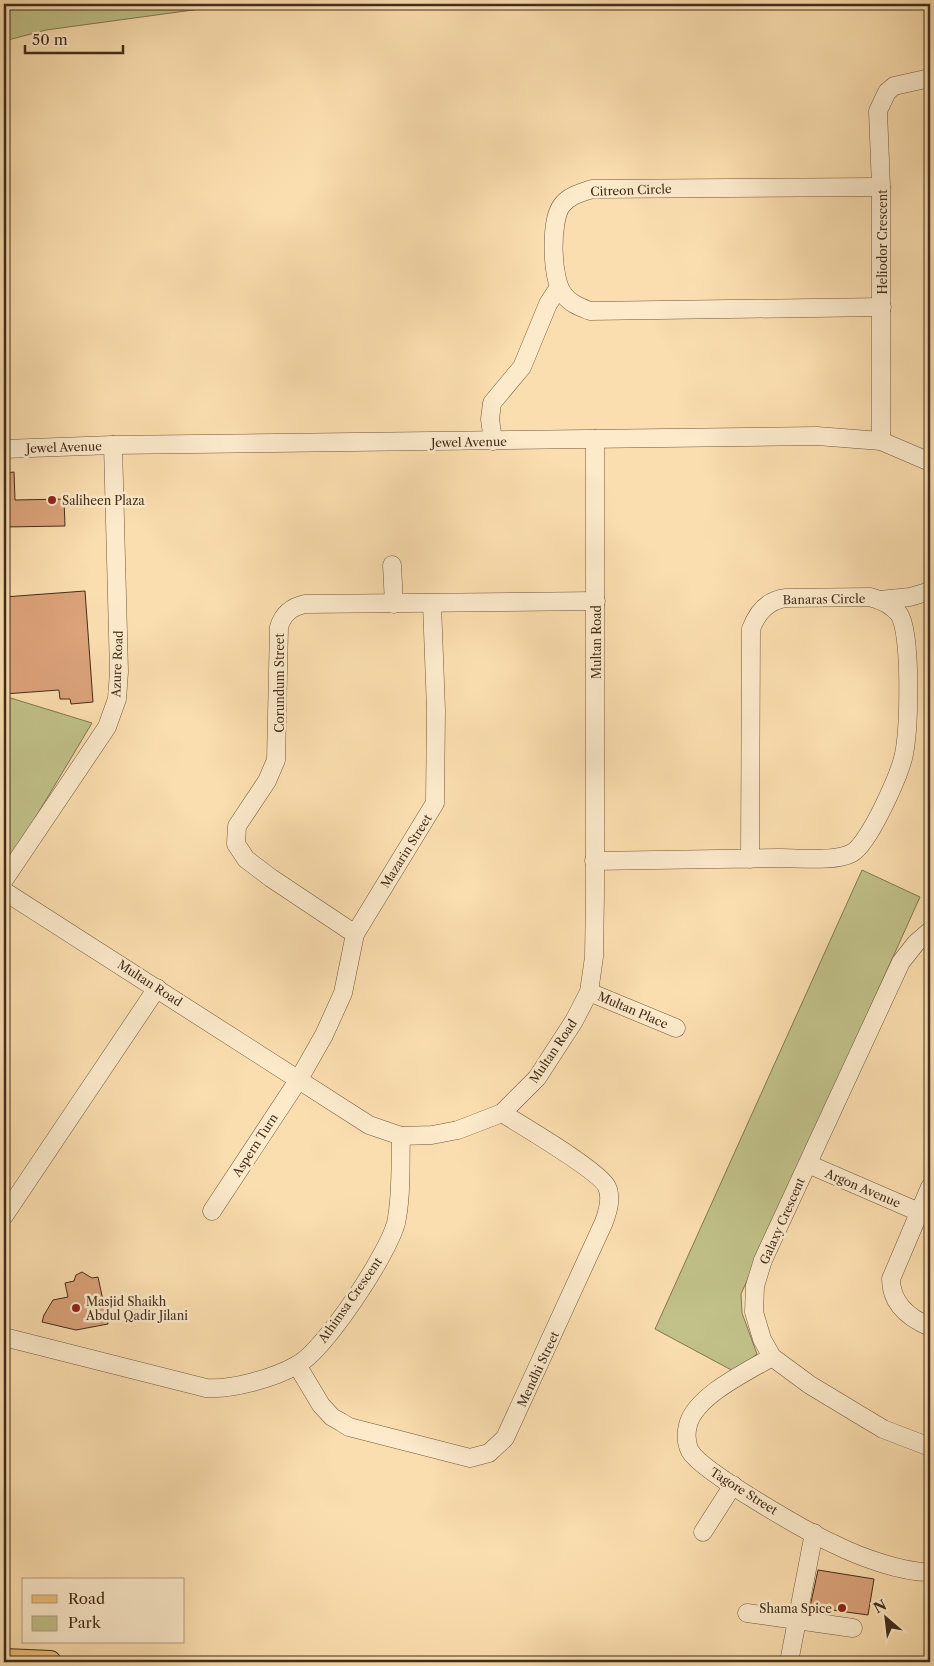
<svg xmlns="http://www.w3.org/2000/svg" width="934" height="1666" font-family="'Libre Caslon Text',serif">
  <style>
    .green { fill: #c1c189; stroke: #827752 }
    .building { fill: #dca37b; stroke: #422d1a }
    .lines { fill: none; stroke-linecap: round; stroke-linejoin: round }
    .minor-casing { stroke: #70593f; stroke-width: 19 }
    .major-casing { stroke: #422d1a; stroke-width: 24 }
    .minor { stroke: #fceacb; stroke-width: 18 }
    .major { stroke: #eebf78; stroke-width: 22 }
    .poi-dot { fill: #8f2418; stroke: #fceacb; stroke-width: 2 }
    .labels { text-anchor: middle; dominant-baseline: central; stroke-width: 5; stroke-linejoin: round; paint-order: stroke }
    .street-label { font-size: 12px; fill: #422d1a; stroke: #fceacb }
    .poi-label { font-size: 12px; fill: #422d1a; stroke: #fceacb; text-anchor: start }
  </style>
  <rect width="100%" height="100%" fill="#fbdeaf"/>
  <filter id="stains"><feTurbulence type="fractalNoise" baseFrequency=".004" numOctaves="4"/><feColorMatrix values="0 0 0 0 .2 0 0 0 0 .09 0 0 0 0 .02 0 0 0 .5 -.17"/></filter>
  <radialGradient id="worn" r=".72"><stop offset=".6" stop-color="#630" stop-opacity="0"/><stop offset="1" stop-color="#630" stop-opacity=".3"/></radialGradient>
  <g class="green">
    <path d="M4,4H237L46,30L4,41Z"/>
    <path d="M4,696L92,723L4,870Z"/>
    <path d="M862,870L920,897L741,1294L742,1313L757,1354L735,1372L655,1329Z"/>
  </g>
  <g class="building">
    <path d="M14,472L15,500L64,499L65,526L4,527V473Z"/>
    <path d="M85,591L93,702L71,704L70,699H60L59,690L4,694V597Z"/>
    <path d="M82,1272L92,1278L98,1277L108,1324L76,1330L42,1322L44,1315L53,1300L68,1297L65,1283L74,1281L76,1275Z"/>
    <path d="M818,1570L874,1579L868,1615L810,1607Z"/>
  </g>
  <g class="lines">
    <g class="minor-casing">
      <g id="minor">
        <path d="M881,187L592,189C581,193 570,195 562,205C550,220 551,280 564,295C571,304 580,307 590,311L882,307"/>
        <path d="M493,441L490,419L492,403L522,367L548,304L559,287"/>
        <path d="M881,441V187L878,111L887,92L894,86L930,78"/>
        <path d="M4,449L113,445L817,436L881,441L930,462"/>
        <path d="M392,565L394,604"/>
        <path d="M880,600L910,597L930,591"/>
        <path d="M594,861C656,860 718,859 780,858C800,858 835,862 852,853C869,844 900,774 904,754C909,729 912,633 899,614C892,605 881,600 870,597L786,598C768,600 757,613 751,629L750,859"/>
        <path d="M4,880L107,727L117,699L119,672L113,445"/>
        <path d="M4,891L369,1125L401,1136L432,1135L458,1130L502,1113L537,1078L574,1021L589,992L594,957L595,894V439"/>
        <path d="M930,931L916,943L901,962L763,1260L755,1286L754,1312L762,1339L772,1357L810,1385L883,1429L930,1447"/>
        <path d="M355,934L271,878L246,859L236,844L237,826L267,781L276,760L279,627C283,614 291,607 305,604L596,601"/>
        <path d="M589,992L676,1028"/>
        <path d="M808,1164L919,1212"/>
        <path d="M930,1187L891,1279C891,1304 909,1318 930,1327"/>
        <path d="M212,1211L299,1079L324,1035L343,993L355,934L435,803L436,710L432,604"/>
        <path d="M4,1216L157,988"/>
        <path d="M4,1337L206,1388C232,1390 274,1378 297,1365C325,1350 388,1254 396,1223C402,1195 400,1164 401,1136"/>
        <path d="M772,1357C748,1371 695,1396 688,1425C686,1433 686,1443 690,1451C702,1472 809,1533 836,1545C860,1557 904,1573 930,1572"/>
        <path d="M297,1365L321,1405L332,1417L341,1422L349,1427L470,1458L489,1453L505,1438L604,1222C608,1211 612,1198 607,1187C600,1171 521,1125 502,1113"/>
        <path d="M703,1532L733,1485"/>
        <path d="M747,1613L853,1628"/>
        <path d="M789,1662L814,1533"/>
      </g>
    </g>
    <g class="major-casing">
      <path id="major" d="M4,1660L50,1662"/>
    </g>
    <use href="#minor" class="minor"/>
    <use href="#major" class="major"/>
  </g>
  <g class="poi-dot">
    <circle cx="52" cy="500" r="5"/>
    <circle cx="76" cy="1308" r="5"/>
    <circle cx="842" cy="1608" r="5"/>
  </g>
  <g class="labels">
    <g class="street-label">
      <text transform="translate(631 190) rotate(-2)">Citreon Circle</text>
      <text transform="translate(882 242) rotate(-90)">Heliodor Crescent</text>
      <text transform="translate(469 442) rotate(-1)">Jewel Avenue</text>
      <text transform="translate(64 447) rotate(-2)">Jewel Avenue</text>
      <text transform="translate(824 599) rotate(-1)">Banaras Circle</text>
      <text transform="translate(596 642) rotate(-90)">Multan Road</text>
      <text transform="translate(117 664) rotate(-88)">Azure Road</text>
      <text transform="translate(279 683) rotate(-90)">Corundum Street</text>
      <text transform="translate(406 851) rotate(-58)">Mazarin Street</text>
      <text transform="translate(150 983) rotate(33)">Multan Road</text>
      <text transform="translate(633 1010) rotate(23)">Multan Place</text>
      <text transform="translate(553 1051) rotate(-56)">Multan Road</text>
      <text transform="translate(255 1145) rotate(-57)">Aspern Turn</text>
      <text transform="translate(863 1188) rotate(23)">Argon Avenue</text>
      <text transform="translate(782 1221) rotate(-66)">Galaxy Crescent</text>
      <text transform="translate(350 1300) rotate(-55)">Athimsa Crescent</text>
      <text transform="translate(538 1369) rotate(-65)">Mendhi Street</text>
      <text transform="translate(744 1491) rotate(32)">Tagore Street</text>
    </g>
    <g class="poi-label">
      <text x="62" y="500">Saliheen Plaza</text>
      <text x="86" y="1301">Masjid Shaikh<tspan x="86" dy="14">Abdul Qadir Jilani</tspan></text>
      <text x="832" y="1608" text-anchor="end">Shama Spice</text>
    </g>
  </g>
  <rect width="934" height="1666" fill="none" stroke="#fbdeaf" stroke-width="20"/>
  <rect x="5" y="5" width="924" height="1656" fill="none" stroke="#422d1a" stroke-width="2.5"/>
  <rect x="10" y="10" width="914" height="1646" fill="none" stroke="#422d1a"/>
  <rect x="22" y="1578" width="162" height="65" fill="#fceacb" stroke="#b29e84"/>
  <rect x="32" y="1595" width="25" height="8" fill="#eebf78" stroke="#b29e84"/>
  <text x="68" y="1604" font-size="15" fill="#422d1a">Road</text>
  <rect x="32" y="1616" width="25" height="15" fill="#c1c189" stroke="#b29e84"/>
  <text x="68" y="1628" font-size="15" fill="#422d1a">Park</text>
  <g transform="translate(886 1618) rotate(332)" stroke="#fceacb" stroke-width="4" paint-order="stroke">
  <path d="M0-4L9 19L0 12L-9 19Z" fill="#422d1a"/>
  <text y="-8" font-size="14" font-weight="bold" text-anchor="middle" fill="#422d1a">N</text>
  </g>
  <path d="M25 45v8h98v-8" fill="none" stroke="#422d1a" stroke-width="2.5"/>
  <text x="32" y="45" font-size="15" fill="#422d1a" stroke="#fceacb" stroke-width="4" paint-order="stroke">50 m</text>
  <rect width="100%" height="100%" filter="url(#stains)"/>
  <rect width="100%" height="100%" fill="url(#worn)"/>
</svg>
